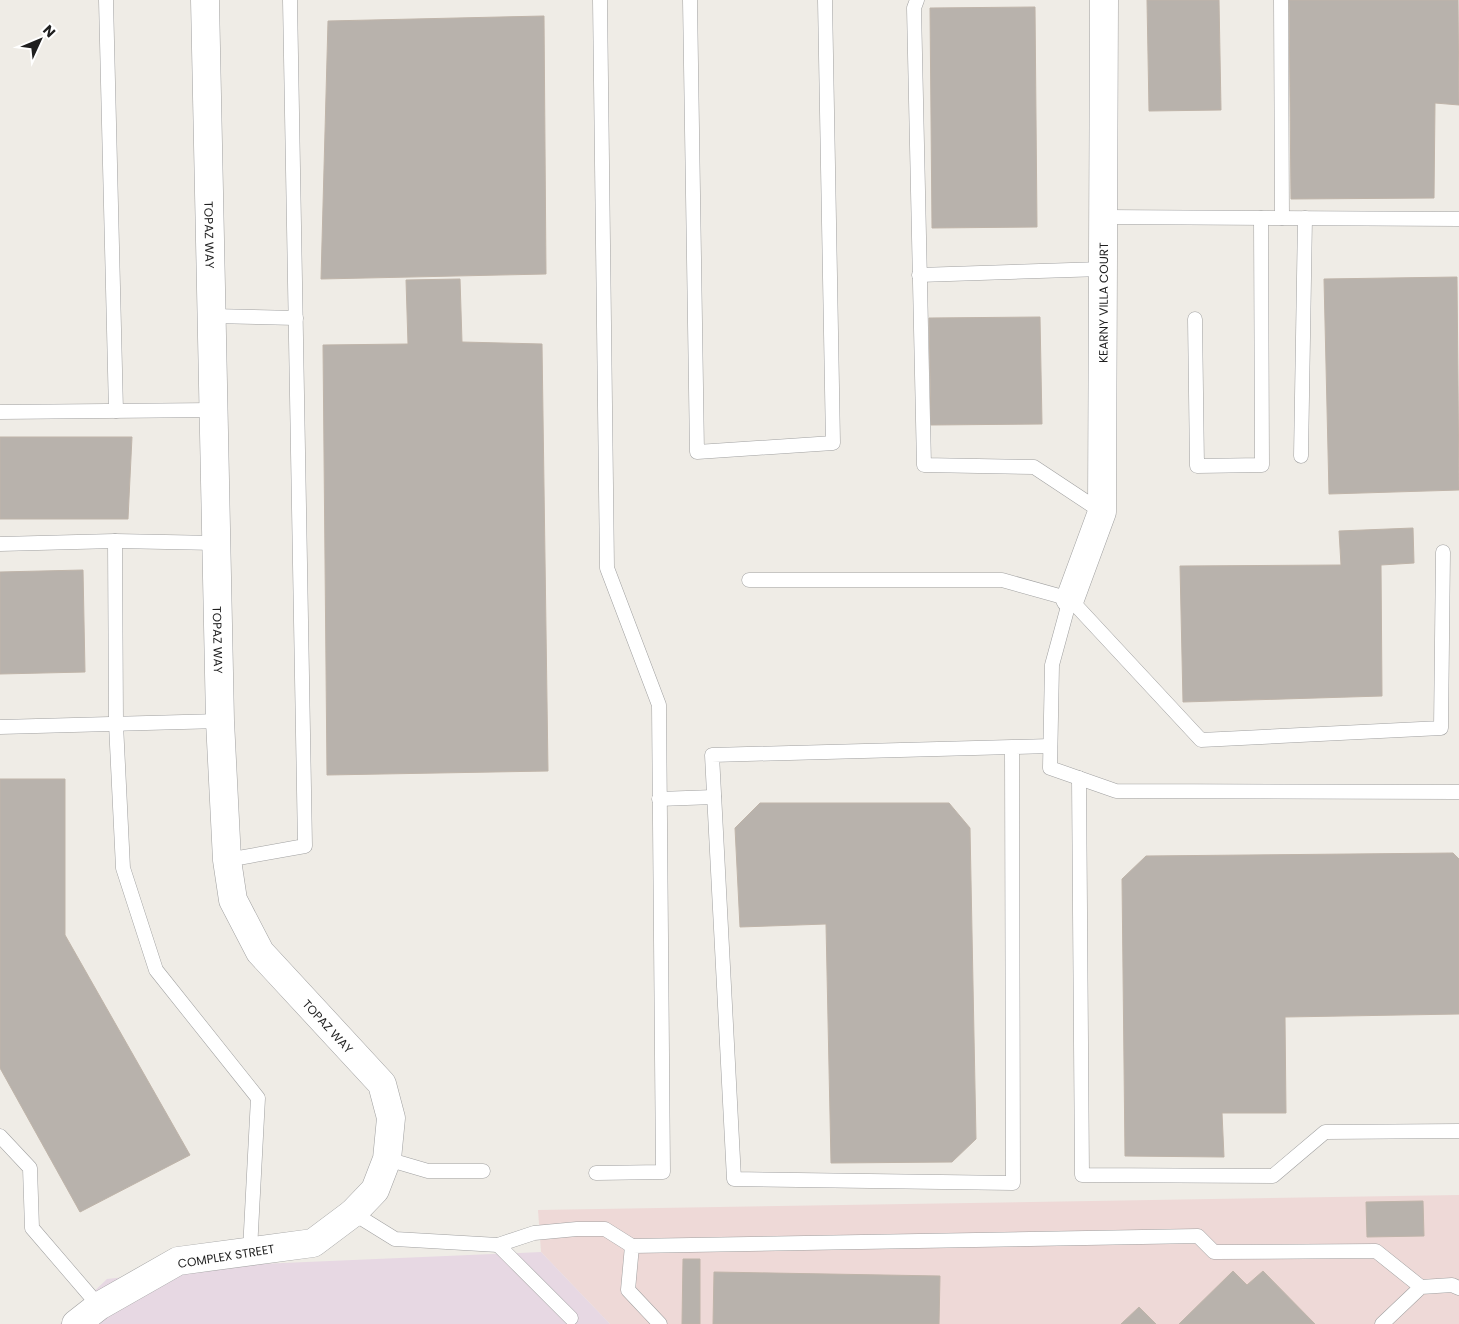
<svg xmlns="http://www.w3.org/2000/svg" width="1459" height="1324" font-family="Poppins,sans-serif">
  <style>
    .commercial { fill: #eed9d7 }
    .industrial { fill: #e7d8e3 }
    .building { fill: #b8b2ac; stroke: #bfb4a9 }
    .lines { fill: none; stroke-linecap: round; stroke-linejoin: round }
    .service-casing { stroke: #a0a0a0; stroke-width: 15 }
    .minor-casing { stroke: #a0a0a0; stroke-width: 29 }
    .tertiary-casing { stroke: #a0a0a0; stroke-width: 29 }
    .service { stroke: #fff; stroke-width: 14 }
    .minor { stroke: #fff; stroke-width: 28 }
    .tertiary { stroke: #fff; stroke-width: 28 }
    .labels { text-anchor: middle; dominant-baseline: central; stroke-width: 4; stroke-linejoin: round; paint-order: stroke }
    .street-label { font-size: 12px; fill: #1f1f1f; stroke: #fff }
  </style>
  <rect width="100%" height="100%" fill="#efece6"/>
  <path class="commercial" d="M1459,1195V1324H610L541,1252L538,1210Z"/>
  <path class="industrial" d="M541,1252L610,1324H60L107,1279L236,1265Z"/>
  <g class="building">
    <path d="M1147,0H1219L1221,110L1149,111Z"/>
    <path d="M1289,0H1458L1459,105L1435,103L1434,198L1291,199Z"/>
    <path d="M1035,7L1037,227L932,228L930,8Z"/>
    <path d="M544,16L546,274L321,279L328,21Z"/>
    <path d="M1457,277L1459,490L1329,494L1324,279Z"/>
    <path d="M460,279L462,342L542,344L548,771L327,775L323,345L408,344L406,280Z"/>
    <path d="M1040,317L1042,424L931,425L929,318Z"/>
    <path d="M0,437H132L128,519H0Z"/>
    <path d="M1413,528L1414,563L1381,565L1382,696L1183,702L1180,566L1341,565L1339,531Z"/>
    <path d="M83,570L85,672L0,674V572Z"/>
    <path d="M0,779H65V935L190,1155L80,1212L0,1068Z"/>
    <path d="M760,803H949L970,828L976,1139L952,1162L831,1163L826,924L740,927L735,828Z"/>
    <path d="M1453,853L1459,859V1014L1285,1017L1286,1113H1222L1224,1157L1125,1156L1122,879L1146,856Z"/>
    <path d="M1423,1201L1424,1236L1367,1237L1366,1202Z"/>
    <path d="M683,1259H700V1324H682Z"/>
    <path d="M1233,1271L1247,1285L1263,1271L1315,1324H1179Z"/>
    <path d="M714,1272L940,1276L939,1324H713Z"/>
    <path d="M1139,1307L1156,1324H1121Z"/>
  </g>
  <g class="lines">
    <g class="service-casing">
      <g id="service">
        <path d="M106,0L116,411"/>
        <path d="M690,0L697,452L833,443L825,0"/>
        <path d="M917,0L914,8L924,465L1034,467L1102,512"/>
        <path d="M1281,0L1282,218"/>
        <path d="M1102,217L1459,219"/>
        <path d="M919,275L1102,269"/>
        <path d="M212,316L296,318"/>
        <path d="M1195,319L1197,466L1262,465L1261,218"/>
        <path d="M0,412L213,410"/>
        <path d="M1301,456L1305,218"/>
        <path d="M115,541L216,543"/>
        <path d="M0,544L115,541L116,724L123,868L156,970L258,1098L250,1250"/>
        <path d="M749,580H1002L1070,599L1201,740L1441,728L1443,552"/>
        <path d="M1070,599L1052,665L1050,768L1116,791L1459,792"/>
        <path d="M0,727L220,721"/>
        <path d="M1012,747L1013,1183L734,1179L712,755L1012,747L1050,746"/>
        <path d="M1079,778L1082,1175L1273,1176L1325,1132L1459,1131"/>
        <path d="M659,799L714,797"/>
        <path d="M227,860L305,846L290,0"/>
        <path d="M0,1136L30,1168L32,1228L99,1306"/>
        <path d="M387,1159L428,1171H483"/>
        <path d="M596,1173L663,1172L659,705L607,568L600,0"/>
        <path d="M353,1213L395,1239L498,1245L534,1233L577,1229H605L632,1246"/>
        <path d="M498,1245L571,1318"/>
        <path d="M660,1324L628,1290L632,1246L1198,1236L1214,1252L1376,1251L1421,1287"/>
        <path d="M1382,1324L1421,1287L1452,1285L1459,1288"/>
      </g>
    </g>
    <g class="minor-casing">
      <g id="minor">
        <path id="s1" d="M1070,599L1102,512L1104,0"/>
        <path d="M76,1324L99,1306L178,1261L313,1243L353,1213"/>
      </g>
    </g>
    <g class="tertiary-casing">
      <g id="tertiary">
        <path id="s2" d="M205,0L220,721L227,860L233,900L260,952L382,1084L391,1118L387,1159L375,1190L353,1213"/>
      </g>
    </g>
    <use href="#service" class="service"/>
    <use href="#minor" class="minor"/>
    <use href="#tertiary" class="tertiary"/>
  </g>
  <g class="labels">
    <g class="street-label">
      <text stroke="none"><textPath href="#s2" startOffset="235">TOPAZ WAY</textPath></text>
      <text stroke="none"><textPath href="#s1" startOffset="302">KEARNY VILLA COURT</textPath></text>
      <text stroke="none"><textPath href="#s2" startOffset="640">TOPAZ WAY</textPath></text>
      <text stroke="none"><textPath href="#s2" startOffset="1060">TOPAZ WAY</textPath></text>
      <text transform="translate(226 1256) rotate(-9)">COMPLEX STREET</text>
    </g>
  </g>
  <g transform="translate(40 40) rotate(46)" stroke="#ffffff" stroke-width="4" paint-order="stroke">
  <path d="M0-4L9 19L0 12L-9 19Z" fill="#1f1f1f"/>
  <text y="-8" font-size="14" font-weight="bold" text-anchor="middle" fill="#1f1f1f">N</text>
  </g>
</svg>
